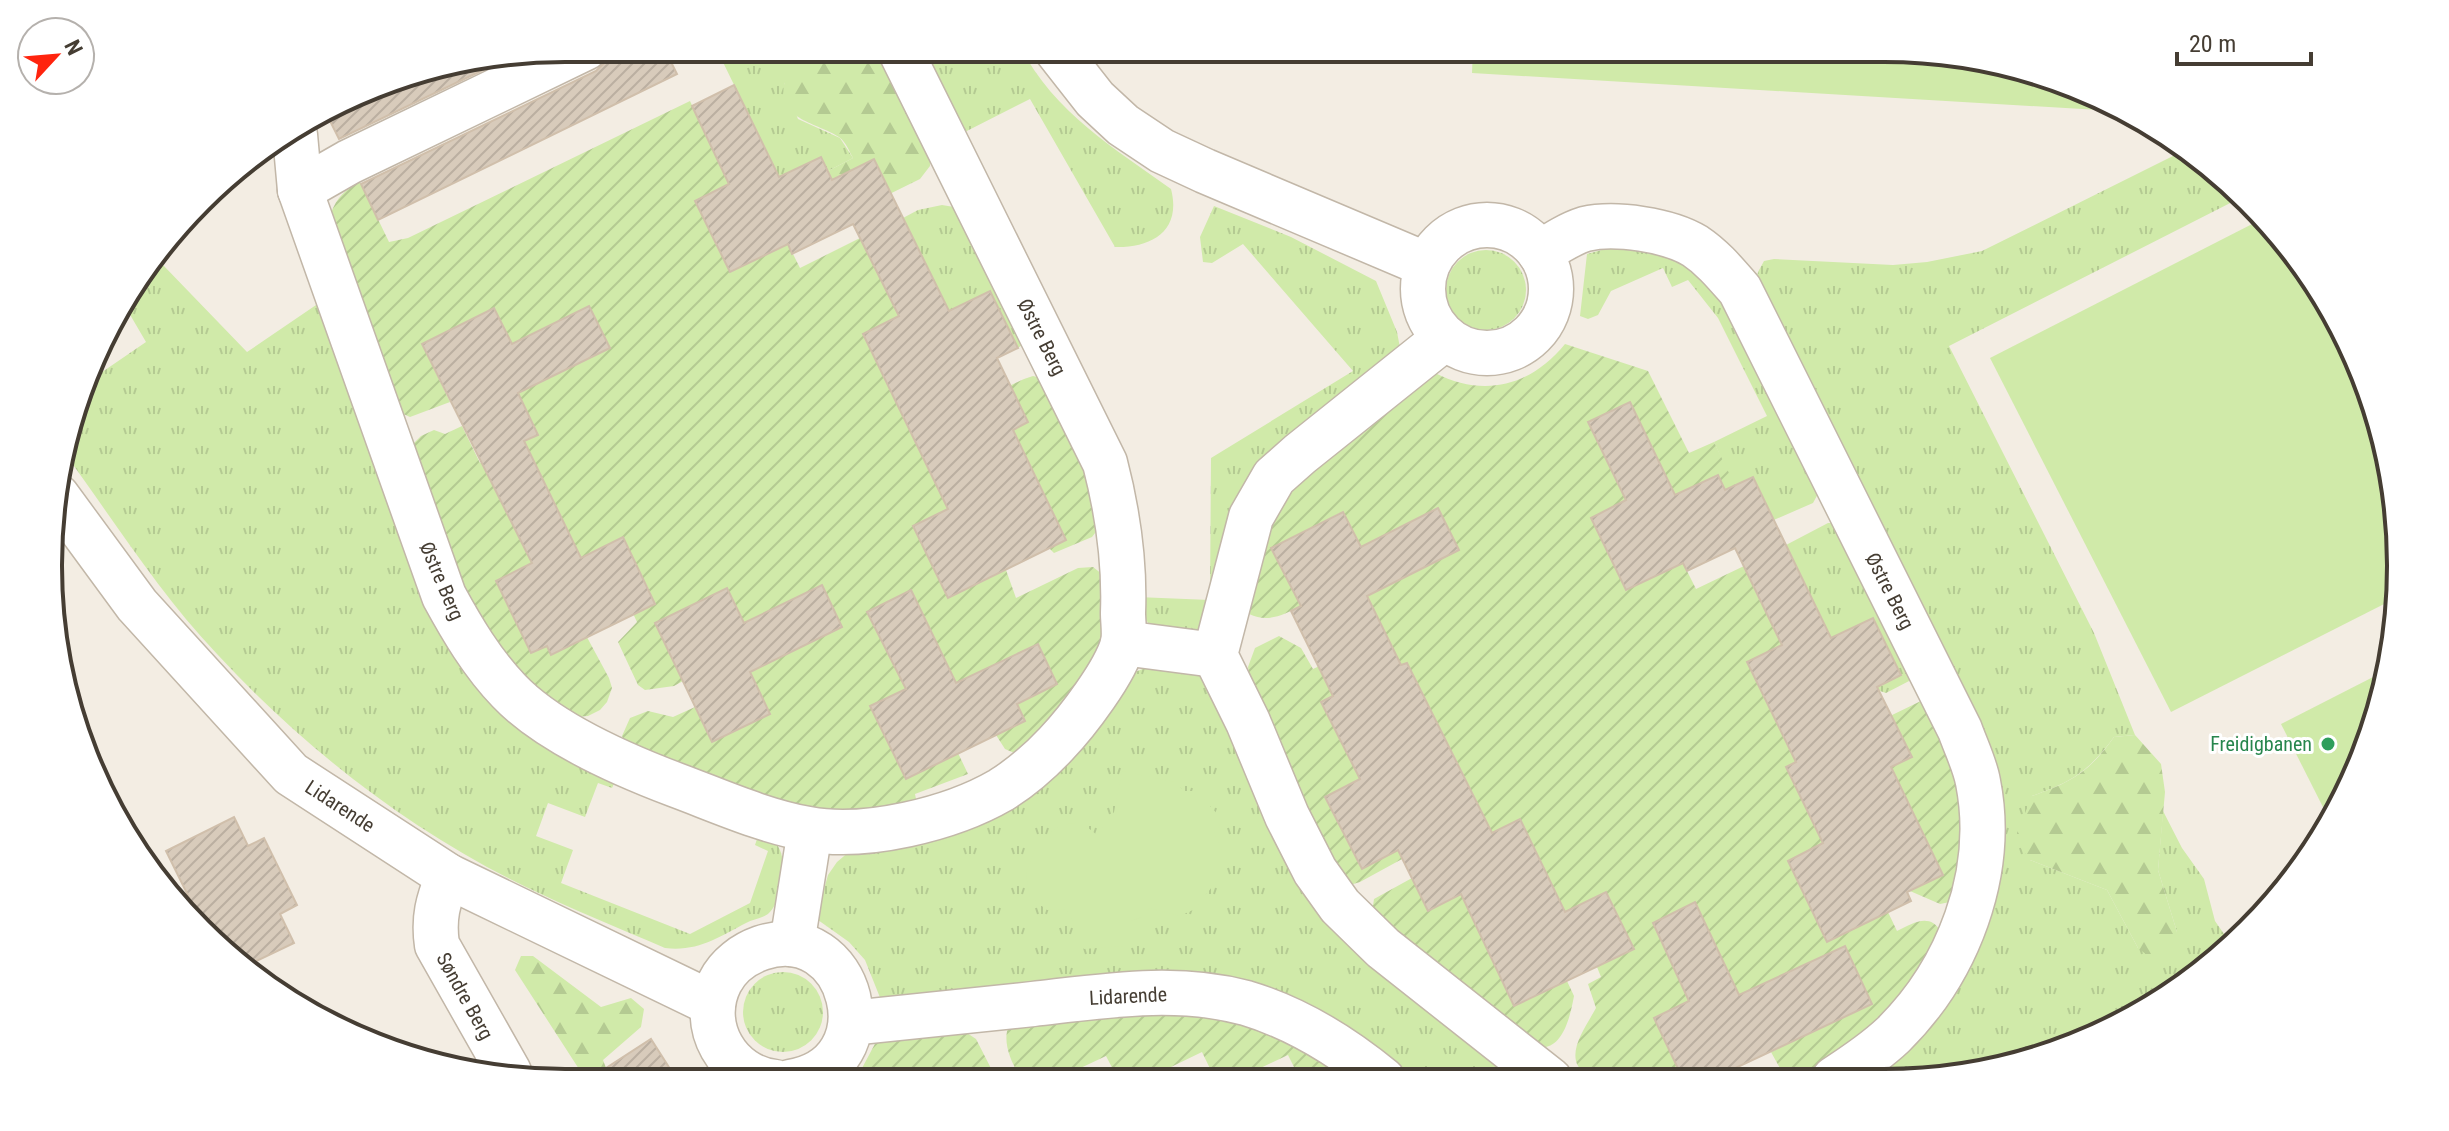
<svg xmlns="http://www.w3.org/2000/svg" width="2449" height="1131" font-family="'Roboto Condensed',sans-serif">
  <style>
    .grass { fill: url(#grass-tufts) }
    .forest { fill: url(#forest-firs) }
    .park { fill: #d0eaa9 }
    .garden { fill: url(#garden-furrows) }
    .building { fill: url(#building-hatch); stroke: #d0bfab; stroke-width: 2 }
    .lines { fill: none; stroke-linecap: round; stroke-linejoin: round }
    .minor-casing { stroke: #c2b7a8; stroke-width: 47 }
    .minor { stroke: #fff; stroke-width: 44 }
    .leisure-dot { fill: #2e9e5b; stroke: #fff; stroke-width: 3 }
    .labels { text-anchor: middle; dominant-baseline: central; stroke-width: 6; stroke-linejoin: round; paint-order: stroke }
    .street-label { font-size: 20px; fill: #453d33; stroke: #fff }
    .leisure-label { font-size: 20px; fill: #27864d; stroke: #fff; text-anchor: end }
    .rim { fill: none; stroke: #453d33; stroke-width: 4 }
  </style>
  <defs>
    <pattern id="grass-tufts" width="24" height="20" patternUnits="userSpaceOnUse" patternTransform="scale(2)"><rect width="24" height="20" fill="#d0eaa9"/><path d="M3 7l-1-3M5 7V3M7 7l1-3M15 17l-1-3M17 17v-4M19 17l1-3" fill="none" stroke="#b4ca92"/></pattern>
    <pattern id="forest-firs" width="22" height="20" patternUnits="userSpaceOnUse" patternTransform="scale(2)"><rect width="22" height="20" fill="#d0eaa9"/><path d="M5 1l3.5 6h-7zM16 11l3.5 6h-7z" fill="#b4ca92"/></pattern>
    <pattern id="garden-furrows" width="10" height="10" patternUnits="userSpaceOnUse" patternTransform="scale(2)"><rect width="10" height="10" fill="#d0eaa9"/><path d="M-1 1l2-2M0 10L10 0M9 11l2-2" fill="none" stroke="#b4ca92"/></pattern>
    <pattern id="building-hatch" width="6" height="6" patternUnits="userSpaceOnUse" patternTransform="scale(2)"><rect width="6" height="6" fill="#d8cbbb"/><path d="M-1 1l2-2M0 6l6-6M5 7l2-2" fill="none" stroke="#bbafa1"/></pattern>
  </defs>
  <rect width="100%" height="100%" fill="#f3ede3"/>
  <g class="grass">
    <path d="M727,48H795L793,63L784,85L798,119L840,138L853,158L828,171L821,158L779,177L718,52Z"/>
    <path d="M915,48H1021C1054,112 1115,149 1171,189C1182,231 1151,248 1115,247L1030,99L957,136Z"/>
    <path d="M2179,153L2244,196L1949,346L2094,633L2135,735L2114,737C2089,771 2072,782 2032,796L2030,860L2107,890L2138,948L2177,932L2158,870L2163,811L2182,848L2204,879L2215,921L2231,944L2199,976L2082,1043L1952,1079H1872L1998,837L1756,282L1758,272L1764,261L1774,259L1893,265L1927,262L1982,251Z"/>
    <path d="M942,205L954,207L1022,345L1018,348L990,291L949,311L903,218L918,210Z"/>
    <path d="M1214,206L1291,237L1376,281L1397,332L1401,353L1204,630L1189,636L1156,634L1137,607V597L1210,600L1211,458L1353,371L1243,244L1212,263L1203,262L1200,237Z"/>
    <path d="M1647,244L1694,267L1719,289L1819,492L1813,503L1753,529L1714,442L1767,416L1718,318L1688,280L1672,287L1663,268L1611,291L1598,315L1588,319L1580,316L1587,254L1616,246Z"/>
    <circle cx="1486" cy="290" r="40"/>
    <path d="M163,265L247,352L319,303L418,568L617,777L612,788L598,783L585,817L548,803L536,836L573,850L561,883L690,934L750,903L768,851L755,845L758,836C763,838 771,840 775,843C790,856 782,901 769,913C764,918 753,919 746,923C719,937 698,952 665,948C619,928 571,909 526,887C410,831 304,748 217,654C159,593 113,519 63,451L89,381L146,342L122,301L142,277Z"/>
    <path d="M1828,523H1834L1911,680L1886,693L1880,691L1831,638L1786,545Z"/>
    <path d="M1163,667L1200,675L1213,686L1270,811L1504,1063L1514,1080H1404L1377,1058L881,1000L865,960L849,942L818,920L817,914L828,875L837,862L850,851L919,835L1130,674L1145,668Z"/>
    <circle cx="783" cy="1012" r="40"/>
  </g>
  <g class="forest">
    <path d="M795,48H886L930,141V166L920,179L849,214L828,171L853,158C849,151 846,142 839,137C818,123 778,120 784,85C787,72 793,61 795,48Z"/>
    <path d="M2135,735L2161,764L2165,792L2158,870L2177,932L2169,954L2159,960L2147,955L2138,948L2107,890L2030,860L2018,844L2017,833L2032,796C2072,782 2089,772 2114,737Z"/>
    <path d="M521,956H533L601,1007L631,998L644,1009L641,1027L603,1060L608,1073L588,1083L515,970Z"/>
  </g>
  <g class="park">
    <path d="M1473,48H1884L2081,87L2116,111L1472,73Z"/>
    <path d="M2262,219L2361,367L2401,565L2394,599L2171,712L1990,358Z"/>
    <path d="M2379,674L2362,763L2329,819L2281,724Z"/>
    <path d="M1122,771L1175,782L1184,791H1197L1220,817L1219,827L1214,833L1229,865L1195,909L1180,916L1149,908L1142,917L1131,921V938L1123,946L1084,949L1076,942L1073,921L1066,909L1047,910L1030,897L1026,873L1035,849L1046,835L1061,825L1081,822L1097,835L1114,812Z"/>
  </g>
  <g class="garden">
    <path d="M690,101L729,184L695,201L730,272L788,244L800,268L860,238L899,316L961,409L1024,379L1033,376L1045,379L1082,448L1102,524L1092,537L1054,553L1049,548L1066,539L1039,483L997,503L952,411L910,432L948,509L913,526L948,598L1006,570L1016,598L1078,568L1093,567L1107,578V623L1087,683L1019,755L1005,749L996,735L1025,720L997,664L956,683L911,590L868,612L906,689L871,707L906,779L958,753L968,774L915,794L917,804L844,815L749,797L627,747L622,736L630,718L648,711L673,717L695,707L712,742L770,714L750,672L842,627L822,585L744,623L727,588L655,623L683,681L674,686L645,690L638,685L618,642L637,622L629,605L651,594L623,538L581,558L536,465L494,486L532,563L496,581L531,653L582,628L609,678L612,688L607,702L600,710L588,716L576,717L541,699L465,606L413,444L421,436L434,430L445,434L462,426L480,463L537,435L518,393L610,348L589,306L512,344L494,309L422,344L450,402L410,417L392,409L331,213C337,197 345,190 360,182L389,242L408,238Z"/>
    <path d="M1565,344L1648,371L1689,453L1714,442L1741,498L1746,532L1717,475L1675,495L1630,402L1588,422L1626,500L1591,518L1626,590L1683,563L1696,589L1744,566L1782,645L1747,662L1855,733L1923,700L1961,785L1965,861L1950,902L1940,904L1910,891L1943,874L1915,817L1829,746L1786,767L1823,843L1788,861L1823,933L1888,912L1897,931C1913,923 1930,912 1941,932C1927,955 1908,995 1892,1014C1877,1032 1808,1079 1786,1079L1771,1052L1808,1034L1739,995L1695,903L1653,923L1689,1001L1654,1018L1683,1079C1660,1079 1582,1089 1576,1061C1572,1044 1588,1023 1596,1008L1588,984L1601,977L1597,967L1634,949L1606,892L1565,912L1520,820L1477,840L1480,935L1514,1006L1567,981L1574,996C1571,1012 1565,1043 1546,1047C1541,1049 1532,1046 1526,1045L1372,912L1374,899L1412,878L1428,911L1457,896L1440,863L1444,827L1480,808L1452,752L1360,779L1325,797L1361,868L1420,839L1424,847L1360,882L1350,885L1343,883L1252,693L1248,667L1255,648L1279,636L1301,648L1313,669L1328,662L1367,596L1459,550L1438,509L1361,547L1342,512L1271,548L1301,606C1283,615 1268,623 1249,614L1245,603L1246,587L1285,487L1435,373C1484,398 1531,386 1565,344Z"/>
    <path d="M1161,1005L1253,1021L1362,1080L1301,1081L1288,1055L1246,1075L1248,1081H1216L1202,1052L1142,1081H1119L1106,1056L1053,1081L1024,1082C1013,1067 1001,1043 1009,1025Z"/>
    <path d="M964,1031L976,1039L998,1082H848L861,1070L877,1040Z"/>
  </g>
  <g class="building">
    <path d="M610,48H664L677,74L378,220L361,184L596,71L606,61Z"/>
    <path d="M508,58L339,139L328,117L399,76Z"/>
    <path d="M734,85L779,177L821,157L832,180L874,159L949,311L990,291L1018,348L997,358L1028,422L1013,430L1066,540L948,598L913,526L948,509L863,334L899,316L853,224L792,254L788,244L730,272L695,201L729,184L692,106Z"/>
    <path d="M589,306L610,348L518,393L538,435L524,441L581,558L623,537L655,604L551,655L547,646L531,653L496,581L532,563L422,344L494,308L512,344Z"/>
    <path d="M1630,402L1675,495L1718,475L1725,490L1753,477L1831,638L1873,618L1901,675L1877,687L1912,757L1891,767L1943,875L1907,892L1911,901L1827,942L1788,861L1823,843L1786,767L1796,762L1747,662L1782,645L1735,548L1687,571L1683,563L1626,590L1591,518L1626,500L1588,422Z"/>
    <path d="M1438,508L1459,550L1367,596L1401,665L1407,663L1492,833L1520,819L1565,912L1606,892L1634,949L1514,1006L1461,894L1428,911L1398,850L1362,869L1325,797L1360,779L1321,702L1333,696L1291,611L1301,606L1271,548L1343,512L1361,547Z"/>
    <path d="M822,585L842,627L750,672L770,714L712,742L655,623L727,588L744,623Z"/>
    <path d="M911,590L956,683L1038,644L1057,684L1017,704L1025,721L906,779L870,706L906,689L867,612Z"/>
    <path d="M234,817L248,846L264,838L297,905L280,914L294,943L244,967L224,954L206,932L166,851Z"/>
    <path d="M1695,902L1739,995L1845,946L1872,1004L1712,1079H1683L1654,1018L1689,1001L1653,923Z"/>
    <path d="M651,1039L679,1083H583Z"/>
  </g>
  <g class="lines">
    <g class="minor-casing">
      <g id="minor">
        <path d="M585,48L349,162L300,190L444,596C462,629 482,663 509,691C548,732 623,765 676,785C719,801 763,821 808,829C865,840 951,819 1001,790C1022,777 1040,761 1056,744C1077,722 1116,671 1123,643C1125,634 1123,622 1123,613C1125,561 1118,513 1105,463L899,48"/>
        <path d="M1055,48L1095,99L1123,125L1162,151L1205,171L1427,265"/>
        <path d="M295,135L300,190"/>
        <circle cx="1487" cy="289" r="64"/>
        <path d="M1540,253C1554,244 1569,234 1585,229C1615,222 1669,230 1695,246C1713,258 1726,274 1740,290L1960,730C1966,747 1975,765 1978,782C1996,873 1958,971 1893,1035C1875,1052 1854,1066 1834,1079"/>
        <path d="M1445,338L1300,454L1274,477L1251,517L1215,655L1248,722L1287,816L1315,871L1340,906L1383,948L1550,1080"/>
        <path d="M57,496L137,605L291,774L448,876L713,1004"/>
        <path d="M1123,643L1215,655"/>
        <path d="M448,876C438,901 433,918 437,945L509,1072"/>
        <path d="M792,944L810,830"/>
        <path d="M851,1023C912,1017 973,1010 1033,1004C1104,996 1176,984 1246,1003C1296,1018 1343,1047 1383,1080"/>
        <path d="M775,1082C728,1077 698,1026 720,982C728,966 744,954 761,948C852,917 893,1066 790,1082"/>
      </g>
    </g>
    <use href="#minor" class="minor"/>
  </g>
  <circle class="leisure-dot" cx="2328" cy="744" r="8"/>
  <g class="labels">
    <g class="street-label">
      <text transform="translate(1042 337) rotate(63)">Østre Berg</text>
      <text transform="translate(442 581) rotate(67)">Østre Berg</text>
      <text transform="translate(1890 591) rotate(63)">Østre Berg</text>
      <text transform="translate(340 806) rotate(33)">Lidarende</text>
      <text transform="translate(465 996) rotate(61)">Søndre Berg</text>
      <text transform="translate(1128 996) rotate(-3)">Lidarende</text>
    </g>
    <g class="leisure-label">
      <text x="2312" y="744">Freidigbanen</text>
    </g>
  </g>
  <path d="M0 0H2449V1131H0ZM565 62H1884A503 503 0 0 1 2387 565V566A503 503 0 0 1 1884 1069H565A503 503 0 0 1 62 566V565A503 503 0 0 1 565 62Z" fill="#fff" fill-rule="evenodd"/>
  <path class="rim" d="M565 62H1884A503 503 0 0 1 2387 565V566A503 503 0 0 1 1884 1069H565A503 503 0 0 1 62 566V565A503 503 0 0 1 565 62Z"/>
  <g transform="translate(56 56) rotate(64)"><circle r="38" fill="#ffffff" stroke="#b5b1ad" stroke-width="2"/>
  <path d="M0-6L14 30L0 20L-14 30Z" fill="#ff240e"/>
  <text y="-12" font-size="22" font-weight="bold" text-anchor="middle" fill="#453d33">N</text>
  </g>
  <path d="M2177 52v12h134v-12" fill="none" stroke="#453d33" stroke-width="4"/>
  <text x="2189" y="52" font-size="24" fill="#453d33" stroke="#ffffff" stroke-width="6" paint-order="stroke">20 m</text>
</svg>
